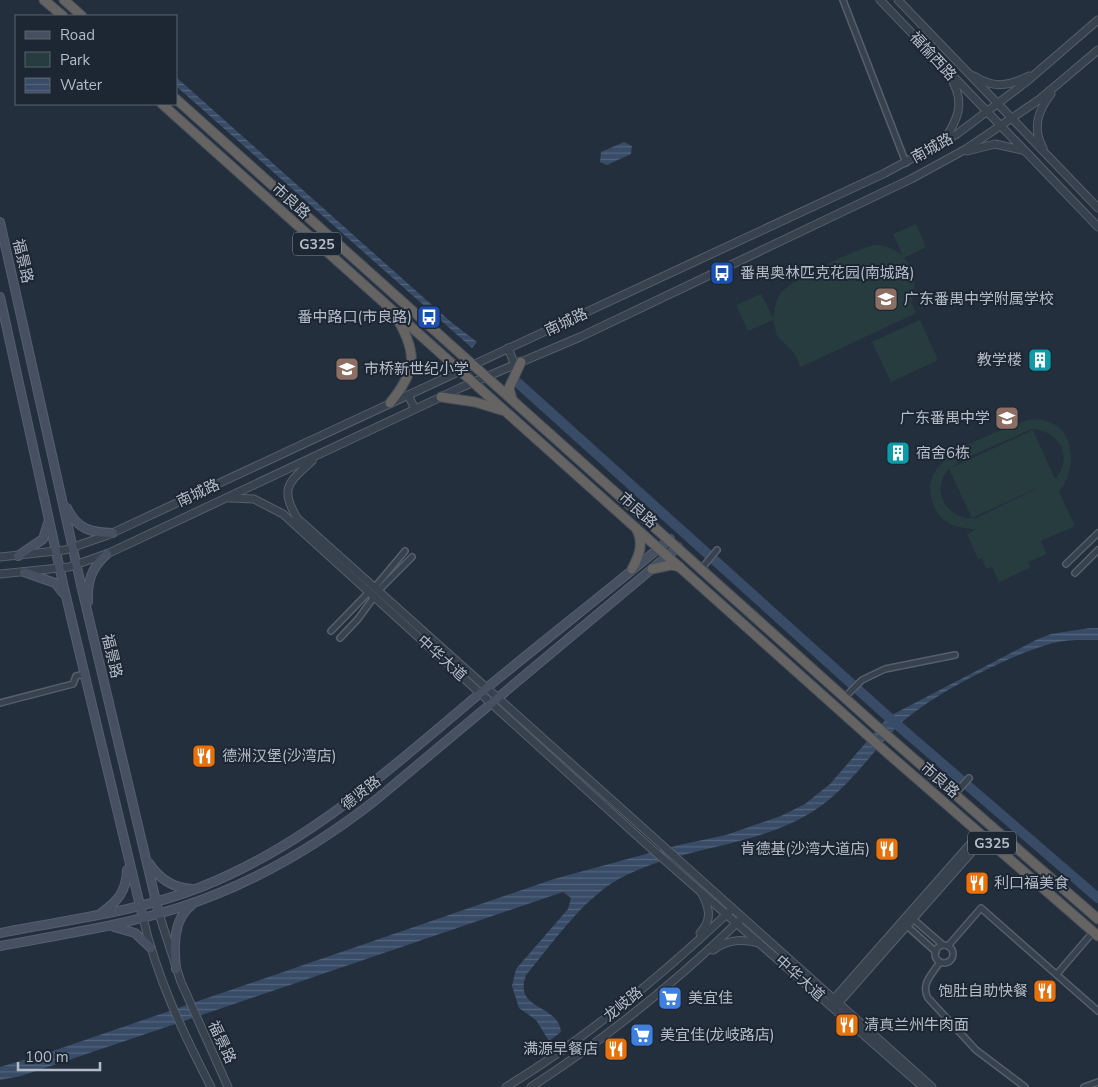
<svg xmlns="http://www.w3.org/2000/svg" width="1098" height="1087" font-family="'Nunito Sans','Noto Sans SC',sans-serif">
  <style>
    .park { fill: #263c3f; fill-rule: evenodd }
    .water { fill: url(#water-rules) }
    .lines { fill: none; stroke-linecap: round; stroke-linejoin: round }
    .river { stroke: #394c67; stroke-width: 10 }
    .minor-casing { stroke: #565f6c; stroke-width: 8 }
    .tertiary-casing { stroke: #565f6c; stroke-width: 9 }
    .secondary-casing { stroke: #565f6c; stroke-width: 10 }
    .trunk-casing { stroke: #434c59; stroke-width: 11 }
    .minor { stroke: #38414e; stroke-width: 5 }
    .tertiary { stroke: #38414e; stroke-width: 7 }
    .secondary { stroke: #465061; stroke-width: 8 }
    .trunk { stroke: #656462; stroke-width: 9 }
    .labels { text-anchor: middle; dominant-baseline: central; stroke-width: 4; stroke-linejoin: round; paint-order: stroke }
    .shield { fill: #1d2633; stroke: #878f9c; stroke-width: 1 }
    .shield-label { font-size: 14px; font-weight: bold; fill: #b4bcc9 }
    .street-label { font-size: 15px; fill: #b4bcc9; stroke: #1d2633 }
    .poi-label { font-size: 15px; fill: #b4bcc9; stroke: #1d2633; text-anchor: start }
  </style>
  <defs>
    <pattern id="water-rules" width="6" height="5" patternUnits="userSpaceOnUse" patternTransform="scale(1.25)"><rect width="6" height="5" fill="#394c67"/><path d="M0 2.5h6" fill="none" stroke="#53647b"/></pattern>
  </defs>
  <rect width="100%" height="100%" fill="#242f3e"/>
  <g class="park">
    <path d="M916,224L926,247L904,258C916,269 917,287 911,302L916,313L801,367L794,353L777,336L773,320L748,331L736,305L761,294L773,318C775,309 775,301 781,293C789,281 861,246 876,245C886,245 895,249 903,256L893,234Z"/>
    <path d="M920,320L938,360L891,382L872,342Z"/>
    <path d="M1027,420C1032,420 1038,419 1043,420C1077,427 1077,470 1059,492L1075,526L1041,541L1047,554L1028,562L1030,568L999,582L992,567L986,569L982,558L978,559L967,534L976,529C960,529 943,525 935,508C909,456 993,435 1027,420ZM1032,429C1058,430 1075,457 1055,479L1033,430L951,468L959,461ZM949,469L972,518L1052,481L977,518C950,523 928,491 949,469Z"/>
  </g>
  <g class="water">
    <path d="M176,77L451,322L477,342L472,348L176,86Z"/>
    <path d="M624,142L632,146L631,154L607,165L600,162L601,152Z"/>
    <path d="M1090,628H1098V640C1083,640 1068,639 1053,643C1009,655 926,697 895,729C868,757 846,791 812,812C752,849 678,846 617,880C580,902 553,943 526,975C513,1011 558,1003 561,1032L549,1041L536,1020L519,1008L512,986L516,969L568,909L571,898L563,892L128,1040L21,1076L0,1080V1067L50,1052L554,879L679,845L726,835L781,816L805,804L830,784L888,717L1036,640L1051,634Z"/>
  </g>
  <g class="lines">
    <path class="river" d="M518,383L894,722L1098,898"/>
    <g class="minor-casing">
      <g id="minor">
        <path d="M843,0L906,163"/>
        <path d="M1066,564L1098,533"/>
        <path d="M702,568L717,550"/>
        <path d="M1075,573L1098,550"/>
        <path d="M375,587L405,551"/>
        <path d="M379,590L412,557"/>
        <path d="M331,631L369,592"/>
        <path d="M340,638L358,619L374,597"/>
        <path d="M845,697L862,680L885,669L955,655"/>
        <path d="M0,703L73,684L76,676L85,674"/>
        <path d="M955,794L969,778"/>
        <path d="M913,919L943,945"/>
        <path d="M907,926L936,952"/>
        <circle cx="944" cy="954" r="9"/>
        <path d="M948,946L981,908L1098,1011"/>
        <path d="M940,962C933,973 920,984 928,998L976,1050L1025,1087"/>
        <path d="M1057,974L1093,932"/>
        <path d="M1084,1087L1098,1082"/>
      </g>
    </g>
    <g class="tertiary-casing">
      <g id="tertiary">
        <path d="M880,0L1098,227"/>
        <path d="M898,0L1098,208"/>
        <path d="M974,76C994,89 1008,86 1029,76"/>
        <path d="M944,141C957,120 965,105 953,82"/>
        <path d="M1043,148C1032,129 1038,110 1051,94"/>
        <path d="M967,151L995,144L1022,150"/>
        <path d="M508,348L515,365"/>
        <path d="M408,395L415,409"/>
        <path d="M312,461C289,482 279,488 297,518L932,1087"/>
        <path d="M229,498L254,499L283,514L645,843L923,1087"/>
        <path d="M0,557L65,550L108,535L885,173L957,134L1026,82L1098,20"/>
        <path d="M0,574L69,567L109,553L460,388L580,337L911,179L966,149L1040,99L1098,50"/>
        <path d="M159,914L181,982L228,1087"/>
        <path d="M143,918C157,978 183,1033 211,1087"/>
        <path d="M700,933C712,920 710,909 702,894"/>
        <path d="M713,950C728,939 742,939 759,943"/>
        <path d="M832,1001L980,833"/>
        <path d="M836,1006L985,837"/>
        <path d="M506,1087C587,1038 661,976 730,911"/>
        <path d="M531,1087C605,1039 676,982 740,920"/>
      </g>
    </g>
    <g class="secondary-casing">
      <g id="secondary">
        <path d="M0,222L81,585L159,914"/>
        <path d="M0,297L64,588L143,918"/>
        <path d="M67,508C77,529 91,533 113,533"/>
        <path d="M18,556L43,539L48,523"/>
        <path d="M24,572L55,583L63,593"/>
        <path d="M88,602C87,582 91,568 107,554"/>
        <path d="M149,863C159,879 173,888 192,889"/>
        <path d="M101,913C118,901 126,892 127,870"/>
        <path d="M114,927L135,933L151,948"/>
        <path d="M0,933C67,920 137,912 201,887C305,846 388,771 472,700C537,646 604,594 670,539"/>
        <path d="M0,946C60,935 120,926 178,908C251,885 317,846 377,799L678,547"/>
        <path d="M176,969C174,947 172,919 193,904"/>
      </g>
    </g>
    <g class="trunk-casing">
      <g id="trunk">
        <path d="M44,0L63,16"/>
        <path d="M64,0L82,16"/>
        <path d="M176,99L874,724L1098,919"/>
        <path d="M162,104L885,751L1098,936"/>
        <path d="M441,397L475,402L501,410"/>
        <path d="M512,399L509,388L521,362"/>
        <path d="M390,403C416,371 418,355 398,320"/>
        <path d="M632,569C640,554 644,543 636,528"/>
        <path d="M652,569L671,565L680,567"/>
      </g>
    </g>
    <use href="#minor" class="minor"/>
    <use href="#tertiary" class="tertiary"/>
    <use href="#secondary" class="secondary"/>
    <use href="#trunk" class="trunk"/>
  </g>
  <defs>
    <g id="bus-square" transform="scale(1.25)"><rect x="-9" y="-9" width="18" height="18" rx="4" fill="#1a4fb4" stroke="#1d2633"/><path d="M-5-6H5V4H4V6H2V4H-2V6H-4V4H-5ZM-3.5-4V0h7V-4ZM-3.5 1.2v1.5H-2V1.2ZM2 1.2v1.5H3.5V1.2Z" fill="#fff"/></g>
    <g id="school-square" transform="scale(1.25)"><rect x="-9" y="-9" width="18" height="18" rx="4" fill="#8d6e63" stroke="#1d2633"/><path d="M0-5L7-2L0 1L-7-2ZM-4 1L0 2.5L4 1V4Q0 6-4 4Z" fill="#fff"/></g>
    <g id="building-square" transform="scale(1.25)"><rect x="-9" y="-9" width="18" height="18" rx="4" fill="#0f9aa8" stroke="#1d2633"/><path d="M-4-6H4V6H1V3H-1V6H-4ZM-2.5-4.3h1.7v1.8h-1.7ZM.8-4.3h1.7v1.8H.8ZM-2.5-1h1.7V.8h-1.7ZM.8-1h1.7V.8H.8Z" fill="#fff"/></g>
    <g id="restaurant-square" transform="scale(1.25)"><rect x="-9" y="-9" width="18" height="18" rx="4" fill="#e8710a" stroke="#1d2633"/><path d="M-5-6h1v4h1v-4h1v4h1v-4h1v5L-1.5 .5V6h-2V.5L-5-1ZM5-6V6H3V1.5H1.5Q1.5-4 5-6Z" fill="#fff"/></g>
    <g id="supermarket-square" transform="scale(1.25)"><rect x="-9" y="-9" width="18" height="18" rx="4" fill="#3f7fe0" stroke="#1d2633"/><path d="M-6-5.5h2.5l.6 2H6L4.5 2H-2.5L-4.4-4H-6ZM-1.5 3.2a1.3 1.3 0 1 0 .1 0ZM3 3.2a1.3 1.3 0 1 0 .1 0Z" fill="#fff"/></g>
  </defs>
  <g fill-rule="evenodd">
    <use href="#bus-square" x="722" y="273"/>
    <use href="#school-square" x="886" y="299"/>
    <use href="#bus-square" x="429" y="317"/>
    <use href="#building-square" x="1040" y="360"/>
    <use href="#school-square" x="347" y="369"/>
    <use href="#school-square" x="1007" y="418"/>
    <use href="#building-square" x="898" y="453"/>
    <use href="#restaurant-square" x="204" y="756"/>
    <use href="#restaurant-square" x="887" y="849"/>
    <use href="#restaurant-square" x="977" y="883"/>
    <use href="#restaurant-square" x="1045" y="991"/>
    <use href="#supermarket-square" x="670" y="998"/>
    <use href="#restaurant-square" x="847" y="1025"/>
    <use href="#supermarket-square" x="642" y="1035"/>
    <use href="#restaurant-square" x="616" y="1049"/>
  </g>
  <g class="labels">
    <g class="shield">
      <rect x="293" y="232.5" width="48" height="23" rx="4"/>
      <rect x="968" y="831.5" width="48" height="23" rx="4"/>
    </g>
    <g class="shield-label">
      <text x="317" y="244">G325</text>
      <text x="992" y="843">G325</text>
    </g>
    <g class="street-label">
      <text transform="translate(933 56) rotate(47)">福愉西路</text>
      <text transform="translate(932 148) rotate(-29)">南城路</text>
      <text transform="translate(291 201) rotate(42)">市良路</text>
      <text transform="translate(23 261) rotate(77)">福景路</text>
      <text transform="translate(566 322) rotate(-25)">南城路</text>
      <text transform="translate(198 493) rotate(-25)">南城路</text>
      <text transform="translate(638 510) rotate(42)">市良路</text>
      <text transform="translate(112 656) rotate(77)">福景路</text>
      <text transform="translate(442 658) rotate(42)">中华大道</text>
      <text transform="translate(940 780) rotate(41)">市良路</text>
      <text transform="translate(361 793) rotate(-38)">德贤路</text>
      <text transform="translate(800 978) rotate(42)">中华大道</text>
      <text transform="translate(623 1004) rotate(-39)">龙岐路</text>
      <text transform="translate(222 1042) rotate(65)">福景路</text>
    </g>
    <g class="poi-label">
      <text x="740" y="273">番禺奥林匹克花园(南城路)</text>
      <text x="904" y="299">广东番禺中学附属学校</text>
      <text x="412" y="317" text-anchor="end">番中路口(市良路)</text>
      <text x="1022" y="360" text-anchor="end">教学楼</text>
      <text x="364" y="369">市桥新世纪小学</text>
      <text x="990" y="418" text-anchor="end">广东番禺中学</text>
      <text x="916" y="453">宿舍6栋</text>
      <text x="222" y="756">德洲汉堡(沙湾店)</text>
      <text x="870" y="849" text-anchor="end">肯德基(沙湾大道店)</text>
      <text x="994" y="883">利口福美食</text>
      <text x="1028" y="991" text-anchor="end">饱肚自助快餐</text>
      <text x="688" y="998">美宜佳</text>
      <text x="864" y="1025">清真兰州牛肉面</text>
      <text x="660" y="1035">美宜佳(龙岐路店)</text>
      <text x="598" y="1049" text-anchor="end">满源早餐店</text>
    </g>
  </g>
  <rect x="15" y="15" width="162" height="90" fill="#1d2633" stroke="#59626f"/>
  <rect x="25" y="31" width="25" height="8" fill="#465061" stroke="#59626f"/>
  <text x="60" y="40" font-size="15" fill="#b4bcc9">Road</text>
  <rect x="25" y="52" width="25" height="15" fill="#263c3f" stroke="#59626f"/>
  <text x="60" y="65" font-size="15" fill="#b4bcc9">Park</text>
  <rect x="25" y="78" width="25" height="15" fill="url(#water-rules)" stroke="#59626f"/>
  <text x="60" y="90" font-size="15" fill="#b4bcc9">Water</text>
  <path d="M18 1062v8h82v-8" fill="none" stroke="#b4bcc9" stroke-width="2.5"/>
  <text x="25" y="1062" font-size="15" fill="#b4bcc9" stroke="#1d2633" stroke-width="4" paint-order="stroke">100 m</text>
</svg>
